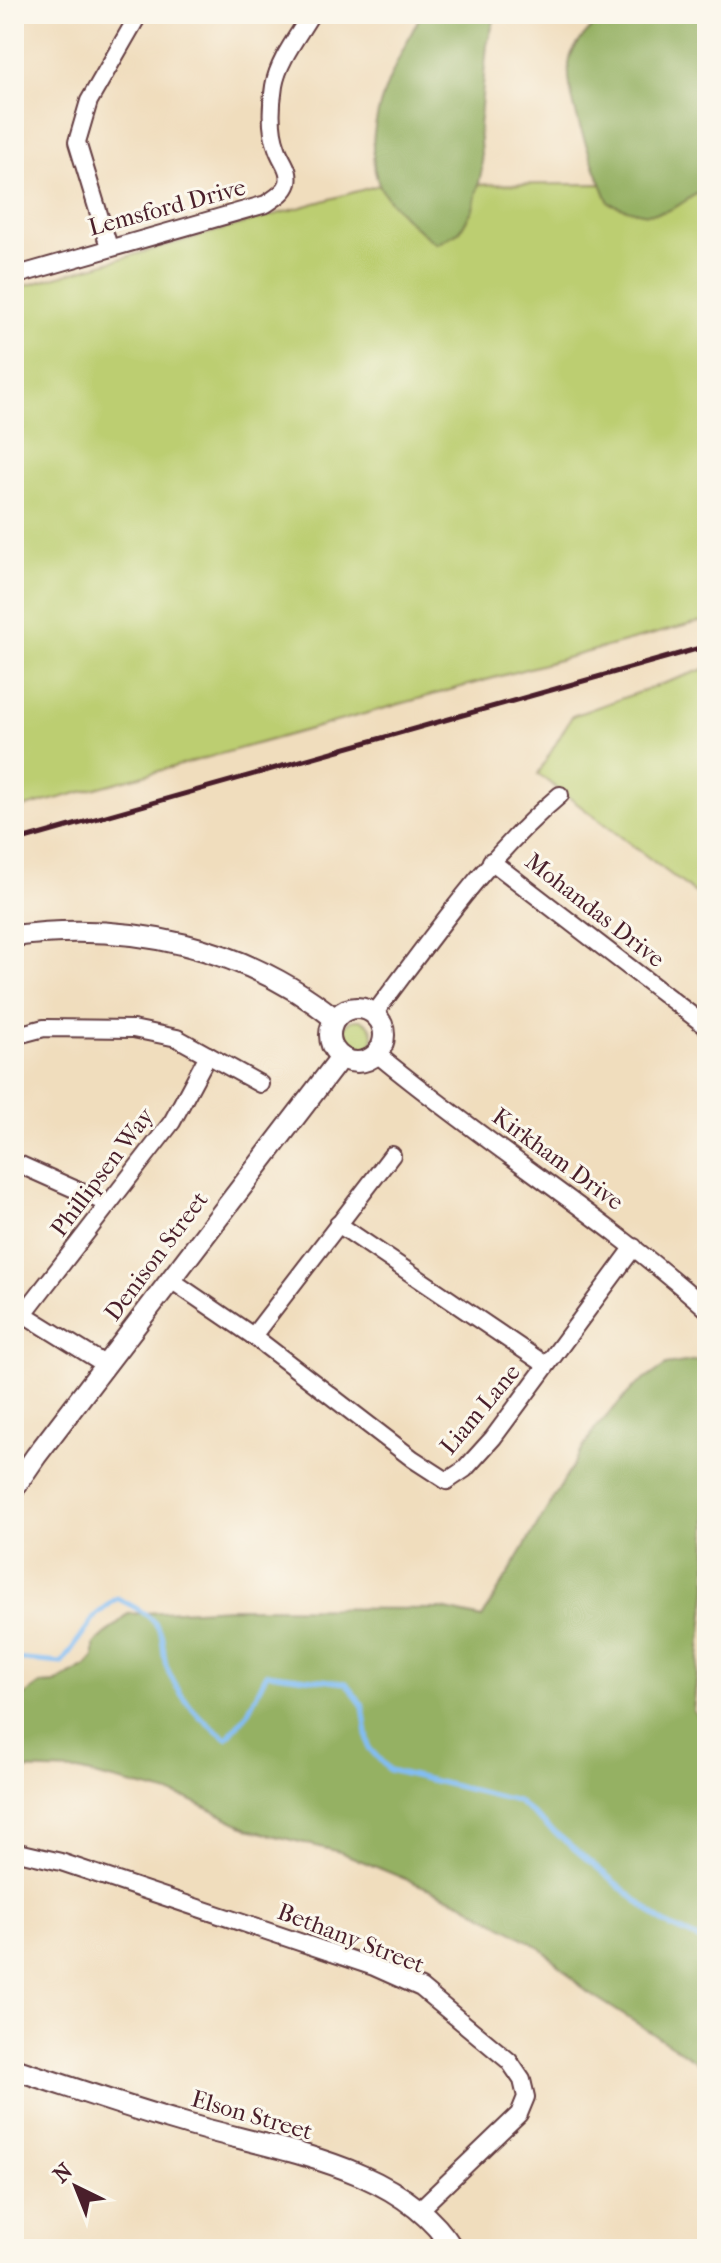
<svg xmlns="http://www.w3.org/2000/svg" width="721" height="2263" font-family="'IM FELL French Canon',serif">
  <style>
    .green { fill: #bcce71; stroke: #83764e; stroke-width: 2 }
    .forest { fill: #95b163; stroke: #706847; stroke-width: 2 }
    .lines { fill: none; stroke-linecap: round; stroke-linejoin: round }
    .stream { stroke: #82bdf4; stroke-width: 5 }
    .minor-casing { stroke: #633c41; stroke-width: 20 }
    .tertiary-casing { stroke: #633c41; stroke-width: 24 }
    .minor { stroke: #fff; stroke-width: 16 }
    .tertiary { stroke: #fff; stroke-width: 20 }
    .rail { stroke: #4a1f2b; stroke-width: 5 }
    .labels { text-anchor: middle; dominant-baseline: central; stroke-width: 6; stroke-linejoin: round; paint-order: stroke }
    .street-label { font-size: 24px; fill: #4a1f2b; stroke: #fbf7ec }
  </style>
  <rect width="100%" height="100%" fill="#fbf7ec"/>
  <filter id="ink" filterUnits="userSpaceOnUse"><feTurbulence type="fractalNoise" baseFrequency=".0125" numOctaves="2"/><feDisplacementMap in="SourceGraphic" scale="16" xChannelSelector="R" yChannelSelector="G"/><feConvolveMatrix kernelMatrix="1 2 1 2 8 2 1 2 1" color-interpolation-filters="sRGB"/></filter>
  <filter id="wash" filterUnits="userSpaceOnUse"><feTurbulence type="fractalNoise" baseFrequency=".006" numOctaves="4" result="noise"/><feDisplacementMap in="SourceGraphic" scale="32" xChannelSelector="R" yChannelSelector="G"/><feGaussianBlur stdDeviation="1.8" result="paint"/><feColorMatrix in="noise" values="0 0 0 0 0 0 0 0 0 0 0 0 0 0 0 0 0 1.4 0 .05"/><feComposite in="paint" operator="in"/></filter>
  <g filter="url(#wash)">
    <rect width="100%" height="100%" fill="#f0ddbd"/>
    <g class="green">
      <path d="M600,184L707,187V620C475,681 246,749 14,810V289L379,185Z"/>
      <path d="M707,668V902L538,774L572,716Z"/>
      <circle cx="357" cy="1036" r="16"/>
    </g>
    <g class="forest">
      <path d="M421,14H496L487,45L479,127L482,169L473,209L460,231L437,244C420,233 385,201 378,182C359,126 397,62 421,14Z"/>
      <path d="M604,14H707V191C690,193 682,207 666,211C646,218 627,209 609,203C597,173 557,82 572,53C579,39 594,26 604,14Z"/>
      <path d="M697,1360L707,1365V1588L693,1711L707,1728V2068L586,1991L542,1949L461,1902L340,1852L252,1830L186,1798L78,1771L14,1769V1703L40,1684L55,1683L86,1666L94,1657V1644L128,1614L229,1608L442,1609L482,1618L594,1430L633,1388L666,1365Z"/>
    </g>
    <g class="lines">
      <path class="stream" d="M14,1659L62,1663L96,1615L117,1598C133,1606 155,1616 161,1634C164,1644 163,1655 166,1665C177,1695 200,1721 227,1738L247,1714L267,1673L346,1683L363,1706L369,1748L389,1770L517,1801L665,1924L707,1943"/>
    </g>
  </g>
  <g filter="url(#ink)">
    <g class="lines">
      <g class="minor-casing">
        <g id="minor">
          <path d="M109,247L77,142L89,101L139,14"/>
          <path d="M14,276L266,204C273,199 285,193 288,183C291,169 281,161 277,148C270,130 271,105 274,86C278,61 298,36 311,14"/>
          <path d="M491,861L707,1027"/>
          <path d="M374,1014C432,938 486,857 560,795"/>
          <path d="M14,1036L44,1028L133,1029L177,1038L260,1084"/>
          <path d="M377,1054C484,1143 603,1216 707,1309"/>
          <path d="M14,1162L108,1204"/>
          <path d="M338,1224L546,1365"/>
          <path d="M171,1280L253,1336L413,1459L447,1481L465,1469L493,1438L634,1247"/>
          <path d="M14,1308L106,1365"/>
          <path d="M25,1312L172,1122L208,1055"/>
          <path d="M253,1336L392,1155"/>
          <path d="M14,1851L61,1862L374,1967L421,1988L509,2061L522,2080L526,2097L519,2114L419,2210"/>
        </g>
      </g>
      <g class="tertiary-casing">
        <g id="tertiary">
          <path d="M14,936C128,921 246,946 335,1019"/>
          <circle cx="357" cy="1035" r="27"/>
          <path d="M14,1488L36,1456L341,1057"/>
          <path d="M14,2069C70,2087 126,2107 183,2123C272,2150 400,2163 453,2249"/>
        </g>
      </g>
      <use href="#minor" class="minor"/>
      <use href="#tertiary" class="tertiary"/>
      <path class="rail" d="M14,842L707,646"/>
    </g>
  </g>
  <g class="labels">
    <g class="street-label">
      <text transform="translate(167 207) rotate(-15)">Lemsford Drive</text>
      <text transform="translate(595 910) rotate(38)">Mohandas Drive</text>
      <text transform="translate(558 1159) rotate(36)">Kirkham Drive</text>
      <text transform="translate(102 1172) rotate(-53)">Phillipsen Way</text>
      <text transform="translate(156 1256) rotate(-53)">Denison Street</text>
      <text transform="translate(480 1409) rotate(-50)">Liam Lane</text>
      <text transform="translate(351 1938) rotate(21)">Bethany Street</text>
      <text transform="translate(252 2115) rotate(16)">Elson Street</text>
    </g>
  </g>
  <rect width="721" height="2263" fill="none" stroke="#fbf7ec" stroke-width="48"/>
  <g transform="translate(76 2187) rotate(317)" stroke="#fbf7ec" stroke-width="6" paint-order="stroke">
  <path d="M0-6L14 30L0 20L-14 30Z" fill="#4a1f2b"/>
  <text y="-12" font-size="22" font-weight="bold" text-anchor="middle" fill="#4a1f2b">N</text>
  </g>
</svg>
